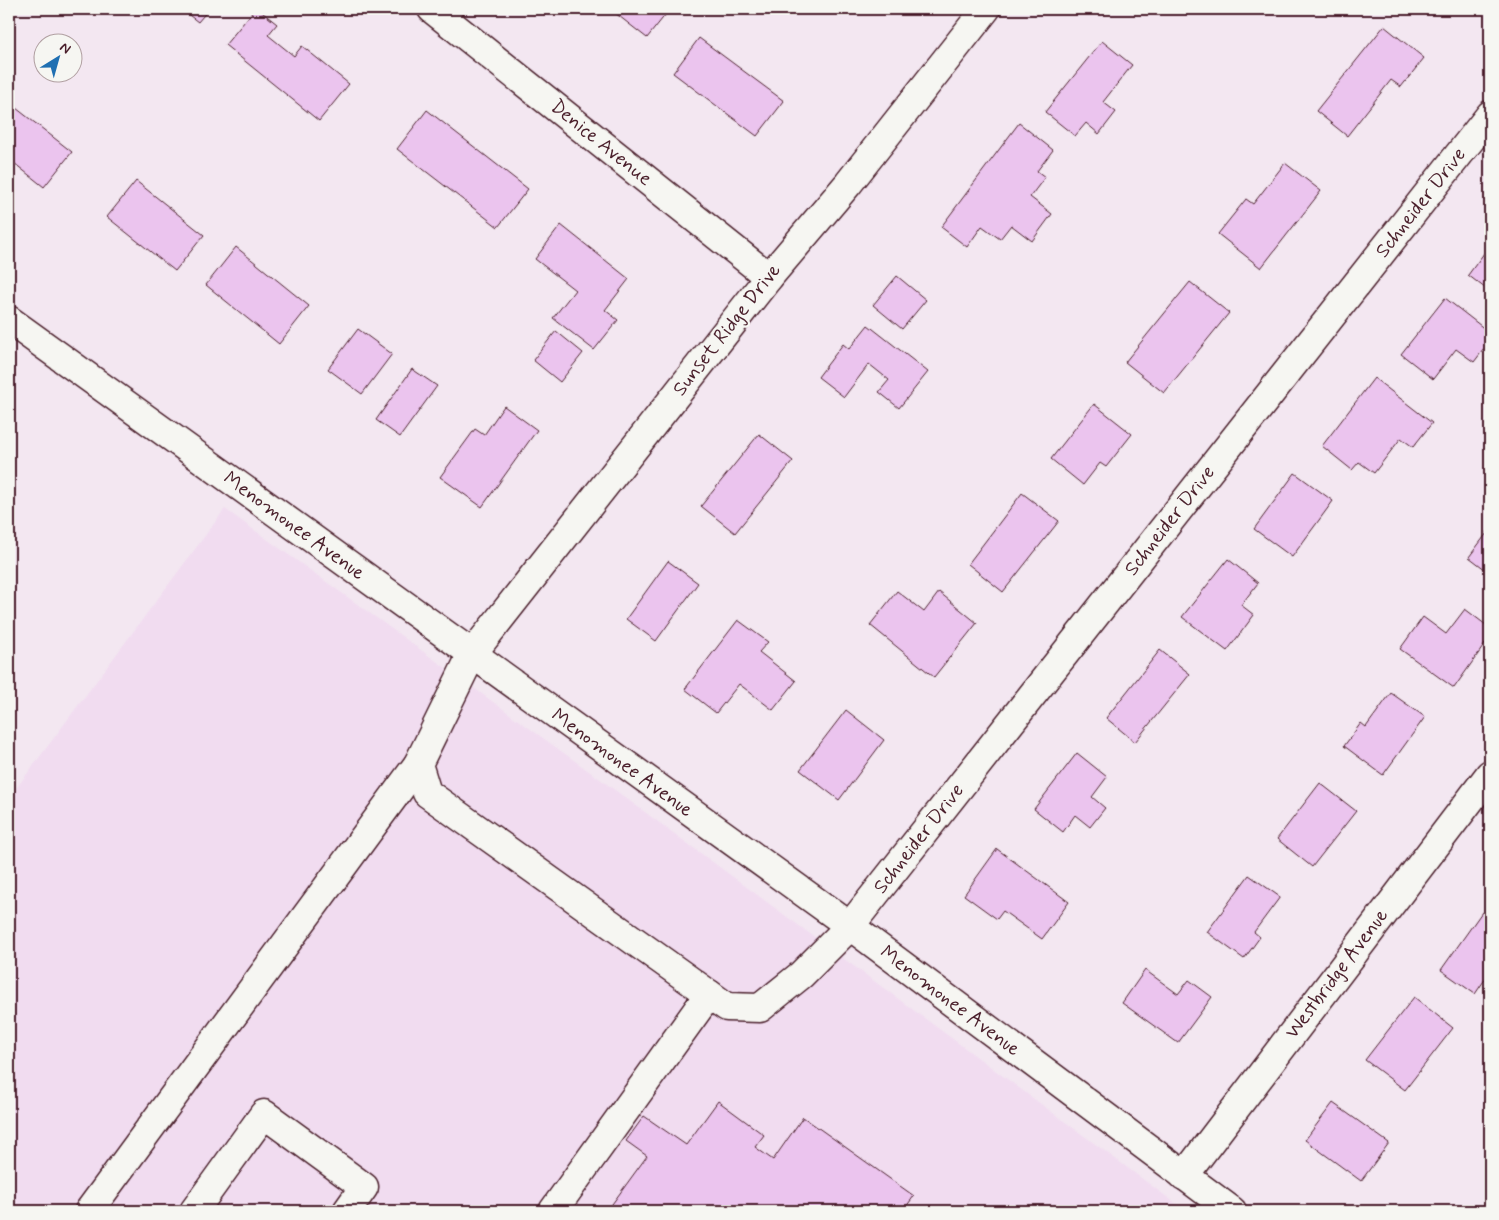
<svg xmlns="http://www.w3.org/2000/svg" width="1499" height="1220" font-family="Mynerve,sans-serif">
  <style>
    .built { fill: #f1dcf0 }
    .building { fill: #ebc4ee; stroke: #4a1f2b }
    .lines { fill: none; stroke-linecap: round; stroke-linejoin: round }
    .minor-casing { stroke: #4a1f2b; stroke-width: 31 }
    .minor { stroke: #f6f6f2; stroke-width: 28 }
    .labels { text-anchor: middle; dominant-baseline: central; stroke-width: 4.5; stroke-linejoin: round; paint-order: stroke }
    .street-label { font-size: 20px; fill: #4a1f2b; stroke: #f6f6f2 }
  </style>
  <rect width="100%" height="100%" fill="#f3e7f1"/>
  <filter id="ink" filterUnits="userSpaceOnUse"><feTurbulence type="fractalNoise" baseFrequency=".02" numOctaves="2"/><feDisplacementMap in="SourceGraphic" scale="10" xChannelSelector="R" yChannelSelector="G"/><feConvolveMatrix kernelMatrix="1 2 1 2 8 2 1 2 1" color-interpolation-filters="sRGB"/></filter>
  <g filter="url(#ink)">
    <path class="built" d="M225,509L604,782L1186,1211H9V798Z"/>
    <g class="building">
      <path d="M181,9H209L198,22Z"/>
      <path d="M255,9H258L277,24L268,35L294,56L302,46L349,84L319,121L225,45Z"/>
      <path d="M610,9H670L647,38Z"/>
      <path d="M1384,26L1424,58L1401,87L1391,80L1347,136L1316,111Z"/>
      <path d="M699,38L784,101L757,136L673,73Z"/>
      <path d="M1102,41L1132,65L1103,102L1116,112L1099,134L1086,123L1075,136L1045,112Z"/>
      <path d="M16,108L72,152L44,187L9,159V116Z"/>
      <path d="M427,110L528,189L498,227L397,149Z"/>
      <path d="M1019,123L1053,150L1037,171L1045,177L1030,197L1052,214L1032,241L1011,225L1000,239L982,226L967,247L941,227Z"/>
      <path d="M1285,163L1321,191L1261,268L1218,234L1246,199L1253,204Z"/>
      <path d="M136,181L204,235L175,271L107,217Z"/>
      <path d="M561,225L629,279L605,310L618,320L594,350L553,318L575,290L535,259Z"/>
      <path d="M1490,245V292L1468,275Z"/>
      <path d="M236,247L309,306L279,344L206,285Z"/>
      <path d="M897,276L926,300L902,329L873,305Z"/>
      <path d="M1190,282L1229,313L1164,393L1125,362Z"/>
      <path d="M1445,298L1490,333V341L1474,362L1456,349L1433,379L1401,354Z"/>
      <path d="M868,325L928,372L899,408L879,392L889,380L869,364L844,397L818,377L843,344L849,349Z"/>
      <path d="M358,329L392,354L362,394L328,369Z"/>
      <path d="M556,331L583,353L560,382L533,360Z"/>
      <path d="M412,369L437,386L400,437L376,420Z"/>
      <path d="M1374,378L1432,423L1413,447L1401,438L1374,473L1359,462L1352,470L1322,446Z"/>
      <path d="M1094,404L1132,434L1106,467L1100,463L1083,485L1051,459Z"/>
      <path d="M504,406L537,430L482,507L440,477L475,429L484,435Z"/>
      <path d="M759,434L793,461L735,533L701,506Z"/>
      <path d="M1295,473L1333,501L1292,557L1254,529Z"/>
      <path d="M1022,493L1059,521L1003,592L968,564Z"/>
      <path d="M1490,529V573L1469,557Z"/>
      <path d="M1228,559L1258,583L1241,605L1254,615L1227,651L1182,617Z"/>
      <path d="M668,561L698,583L656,641L626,619Z"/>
      <path d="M897,591L924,612L939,592L977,623L934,677L870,625Z"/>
      <path d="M1465,609L1490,628V637L1454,688L1400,649L1423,617L1446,634Z"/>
      <path d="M738,620L768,642L759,652L796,681L773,710L739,684L716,713L685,689Z"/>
      <path d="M1160,650L1190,674L1135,742L1106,718Z"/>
      <path d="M1391,693L1425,717L1383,775L1344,746L1361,723L1366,727Z"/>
      <path d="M846,710L884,740L839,800L800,770Z"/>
      <path d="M1077,753L1107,777L1092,797L1105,808L1090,827L1075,815L1063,832L1034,809Z"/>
      <path d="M1320,783L1356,811L1312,867L1277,839Z"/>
      <path d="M997,849L1069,902L1042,939L1003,911L997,919L964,895Z"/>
      <path d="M1249,875L1280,897L1254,932L1260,937L1244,959L1207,932Z"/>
      <path d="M1482,912L1490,918L1488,947L1490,972L1475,994L1441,970Z"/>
      <path d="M1145,970L1178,994L1189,980L1212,997L1178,1043L1122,1003Z"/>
      <path d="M1414,997L1453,1028L1405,1090L1365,1060Z"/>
      <path d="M718,1101L764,1135L755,1147L773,1160L803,1117L914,1196L903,1211H607L647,1156L626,1141L644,1116L686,1145Z"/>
      <path d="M1333,1103L1389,1143L1361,1181L1305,1140Z"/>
    </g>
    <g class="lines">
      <g class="minor-casing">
        <g id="minor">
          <path d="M432,9L769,277"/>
          <path d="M986,9L848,184L769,277L472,654L418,764L427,793L727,1007L760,1008L801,975L850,926L1490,115"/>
          <path d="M9,320L850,926L1232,1211"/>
          <path d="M1184,1176L1490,774"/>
          <path d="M89,1211L418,764"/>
          <path d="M194,1211L264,1114L364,1187L347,1211"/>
          <path d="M553,1211L709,994"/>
        </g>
      </g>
      <use href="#minor" class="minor"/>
    </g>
  </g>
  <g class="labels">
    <g class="street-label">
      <text transform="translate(601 143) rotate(39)">Denice Avenue</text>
      <text transform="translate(1421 203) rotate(-52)">Schneider Drive</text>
      <text transform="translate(727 330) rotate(-52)">Sunset Ridge Drive</text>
      <text transform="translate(1170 521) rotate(-52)">Schneider Drive</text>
      <text transform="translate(294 526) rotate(36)">Menomonee Avenue</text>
      <text transform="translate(622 763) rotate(36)">Menomonee Avenue</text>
      <text transform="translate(919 839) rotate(-52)">Schneider Drive</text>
      <text transform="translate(1337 974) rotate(-53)">Westbridge Avenue</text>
      <text transform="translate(950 1001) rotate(37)">Menomonee Avenue</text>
    </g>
  </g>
  <rect width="1499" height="1220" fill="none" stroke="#f6f6f2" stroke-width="30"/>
  <rect x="15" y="15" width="1469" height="1190" fill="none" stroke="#4a1f2b" stroke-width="2" filter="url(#ink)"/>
  <g transform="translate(58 58) rotate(37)"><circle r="24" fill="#f6f6f2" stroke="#b1a0a2"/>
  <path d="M0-4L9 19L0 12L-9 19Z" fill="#1f6fb2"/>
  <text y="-8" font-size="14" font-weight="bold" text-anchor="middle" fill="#4a1f2b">N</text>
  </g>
</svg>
